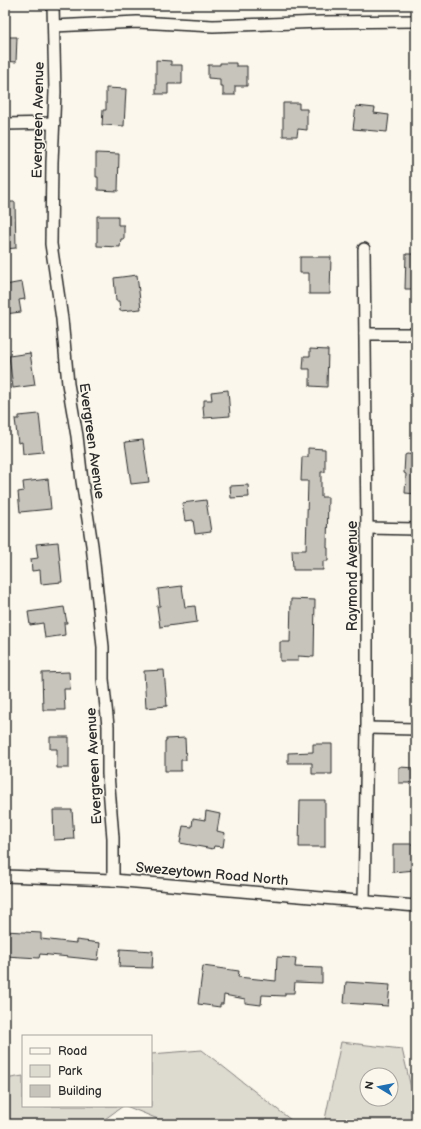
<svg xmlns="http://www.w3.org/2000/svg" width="421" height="1129" font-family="'Balsamiq Sans',sans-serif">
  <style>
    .green { fill: #dddad0; stroke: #84827e; fill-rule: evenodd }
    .building { fill: #c7c4bc; stroke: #2b2b2b }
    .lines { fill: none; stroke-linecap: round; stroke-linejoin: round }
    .minor-casing { stroke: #2b2b2b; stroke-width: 14 }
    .minor { stroke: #fbf7ec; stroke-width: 11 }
    .labels { text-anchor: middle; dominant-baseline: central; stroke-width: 3; stroke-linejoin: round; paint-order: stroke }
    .street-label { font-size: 14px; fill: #2b2b2b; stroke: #fbf7ec }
  </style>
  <rect width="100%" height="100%" fill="#fbf7ec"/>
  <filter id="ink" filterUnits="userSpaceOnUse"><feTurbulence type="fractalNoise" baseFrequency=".025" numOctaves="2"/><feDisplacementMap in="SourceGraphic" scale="8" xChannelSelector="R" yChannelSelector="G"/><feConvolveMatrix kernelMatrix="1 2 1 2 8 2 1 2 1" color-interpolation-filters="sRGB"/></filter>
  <g filter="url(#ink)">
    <g class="green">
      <path d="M341,1042L402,1049L416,1109V1124H324ZM367,1075H391V1099H367Z"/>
      <path d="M202,1050L296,1124H170L126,1106H151V1054Z"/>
      <path d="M23,1076V1106H123L98,1124H5V1079Z"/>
    </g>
    <g class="building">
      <path d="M5,37H17L16,62L5,61Z"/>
      <path d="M156,60L171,61V65H182V84H168V94H156Z"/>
      <path d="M220,63H236V66H247V86H235V95H223V86H220V79L208,78V65H220Z"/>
      <path d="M106,88L126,89L124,126L102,125L103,110H106Z"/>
      <path d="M283,103H299V109H307V130L298,129L297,136H283Z"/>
      <path d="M356,106L375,108L374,113L389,115L387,132L353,129Z"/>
      <path d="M96,153L119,154L118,191L98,190V177H96Z"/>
      <path d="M5,202H15L16,248L5,249Z"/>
      <path d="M97,216H118V225H124V239H121L120,247L97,246Z"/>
      <path d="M406,254H416V289H405Z"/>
      <path d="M300,257H331L330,294H309V273H300Z"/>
      <path d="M137,275L141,309L120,311L119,301H116L114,278Z"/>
      <path d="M22,282L25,299L19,300L21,312L5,314V285Z"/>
      <path d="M310,349L328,350L327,387L310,386V369H303L304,356H310Z"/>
      <path d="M30,353L35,385L13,388L9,356Z"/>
      <path d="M228,390L230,416L204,418L203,406H204V400H212L211,392Z"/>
      <path d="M39,414L43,452L23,454L22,442L18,443L15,419H19V416Z"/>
      <path d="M143,440L149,482L131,484L125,442Z"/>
      <path d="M308,448L325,449V472H321V497H328L327,548H328V561H323V570H293L292,550H306L308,481H301L302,457H308Z"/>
      <path d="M407,454L416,455V494L405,493L406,474L404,473L405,455Z"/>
      <path d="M48,479L51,509L20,512L18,492L24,491L23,482Z"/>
      <path d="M248,485L249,497L231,498L230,486Z"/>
      <path d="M206,500L211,532L195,534L193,520L185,521L182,503Z"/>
      <path d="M58,542L62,582L41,584L40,570L32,571L31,559L38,558L36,544Z"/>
      <path d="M182,586L185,607L195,606L197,622L160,627L157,606H160L158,589Z"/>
      <path d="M291,599L315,600L314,657L298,656V661H280V642H290Z"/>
      <path d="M64,607L67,623H64L65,635L45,638L43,623L30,625L28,612Z"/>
      <path d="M164,670L167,706L146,708L144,671Z"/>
      <path d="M69,672L70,689H64L65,710H43L42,673Z"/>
      <path d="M50,737H69V768H57V749H50Z"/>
      <path d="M185,738L186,760H181V771H165V741H166V739Z"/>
      <path d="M313,744H332V774H312V763H288V753L313,752Z"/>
      <path d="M399,767L416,768V783H399Z"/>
      <path d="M300,800H325V847H299Z"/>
      <path d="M53,810H72L74,839L54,840Z"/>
      <path d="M206,811L220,814L217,831L225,833L223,847L214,846L213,849L180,843L183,826L192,827L193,818L205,820Z"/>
      <path d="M393,844H416V870L393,872Z"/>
      <path d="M5,931L41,933V939L76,943V940L100,943L98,960L40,954L39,958L5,956Z"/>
      <path d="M120,949L153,951L152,968L119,967Z"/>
      <path d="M277,957L296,958L295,967L322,968V983L295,982L294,993H285V996L262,995L261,1005L245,1003V999L224,995L223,1004H220V1007L198,1004L203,966L239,971L238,977L276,981Z"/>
      <path d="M346,982L390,985L388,1006L344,1003Z"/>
    </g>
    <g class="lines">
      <g class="minor-casing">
        <g id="minor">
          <path d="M53,5L55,92L52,162L51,244L62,319L68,384L77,436L82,481L92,545L103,647V679L108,726V774L113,838V880"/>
          <path d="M54,26L137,22L213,26L321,22L416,21"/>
          <path d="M5,124L54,123"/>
          <path d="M365,334H416"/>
          <path d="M367,528L416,529"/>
          <path d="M367,728L416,729"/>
          <path d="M5,876L113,880L416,906"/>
          <path d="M364,902L367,728V528L364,249"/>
        </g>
      </g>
      <use href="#minor" class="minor"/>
    </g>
  </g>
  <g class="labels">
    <g class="street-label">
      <text transform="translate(38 120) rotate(-89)">Evergreen Avenue</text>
      <text transform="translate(92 441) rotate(82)">Evergreen Avenue</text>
      <text transform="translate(352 576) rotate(-90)">Raymond Avenue</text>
      <text transform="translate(94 766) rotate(-93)">Evergreen Avenue</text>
      <text transform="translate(212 874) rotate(5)">Swezeytown Road North</text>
    </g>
  </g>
  <rect width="421" height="1129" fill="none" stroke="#fbf7ec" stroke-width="20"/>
  <rect x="10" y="10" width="401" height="1109" fill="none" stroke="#2b2b2b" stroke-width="1.5" filter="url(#ink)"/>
  <rect x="22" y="1035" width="130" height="72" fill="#fbf7ec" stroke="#a8a59f"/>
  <rect x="30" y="1048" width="20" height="6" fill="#fbf7ec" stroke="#a8a59f"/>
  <text x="58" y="1055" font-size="12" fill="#2b2b2b">Road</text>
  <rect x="30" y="1065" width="20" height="12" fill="#dddad0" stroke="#a8a59f"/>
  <text x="58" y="1075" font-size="12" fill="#2b2b2b">Park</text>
  <rect x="30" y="1085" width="20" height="12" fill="#c7c4bc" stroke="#a8a59f"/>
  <text x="58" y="1095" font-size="12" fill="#2b2b2b">Building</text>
  <g transform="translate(379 1087) rotate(280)"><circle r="19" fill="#fbf7ec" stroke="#a8a59f"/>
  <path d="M0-3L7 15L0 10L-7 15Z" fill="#1f6fb2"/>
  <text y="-6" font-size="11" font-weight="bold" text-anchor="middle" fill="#2b2b2b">N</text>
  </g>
</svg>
